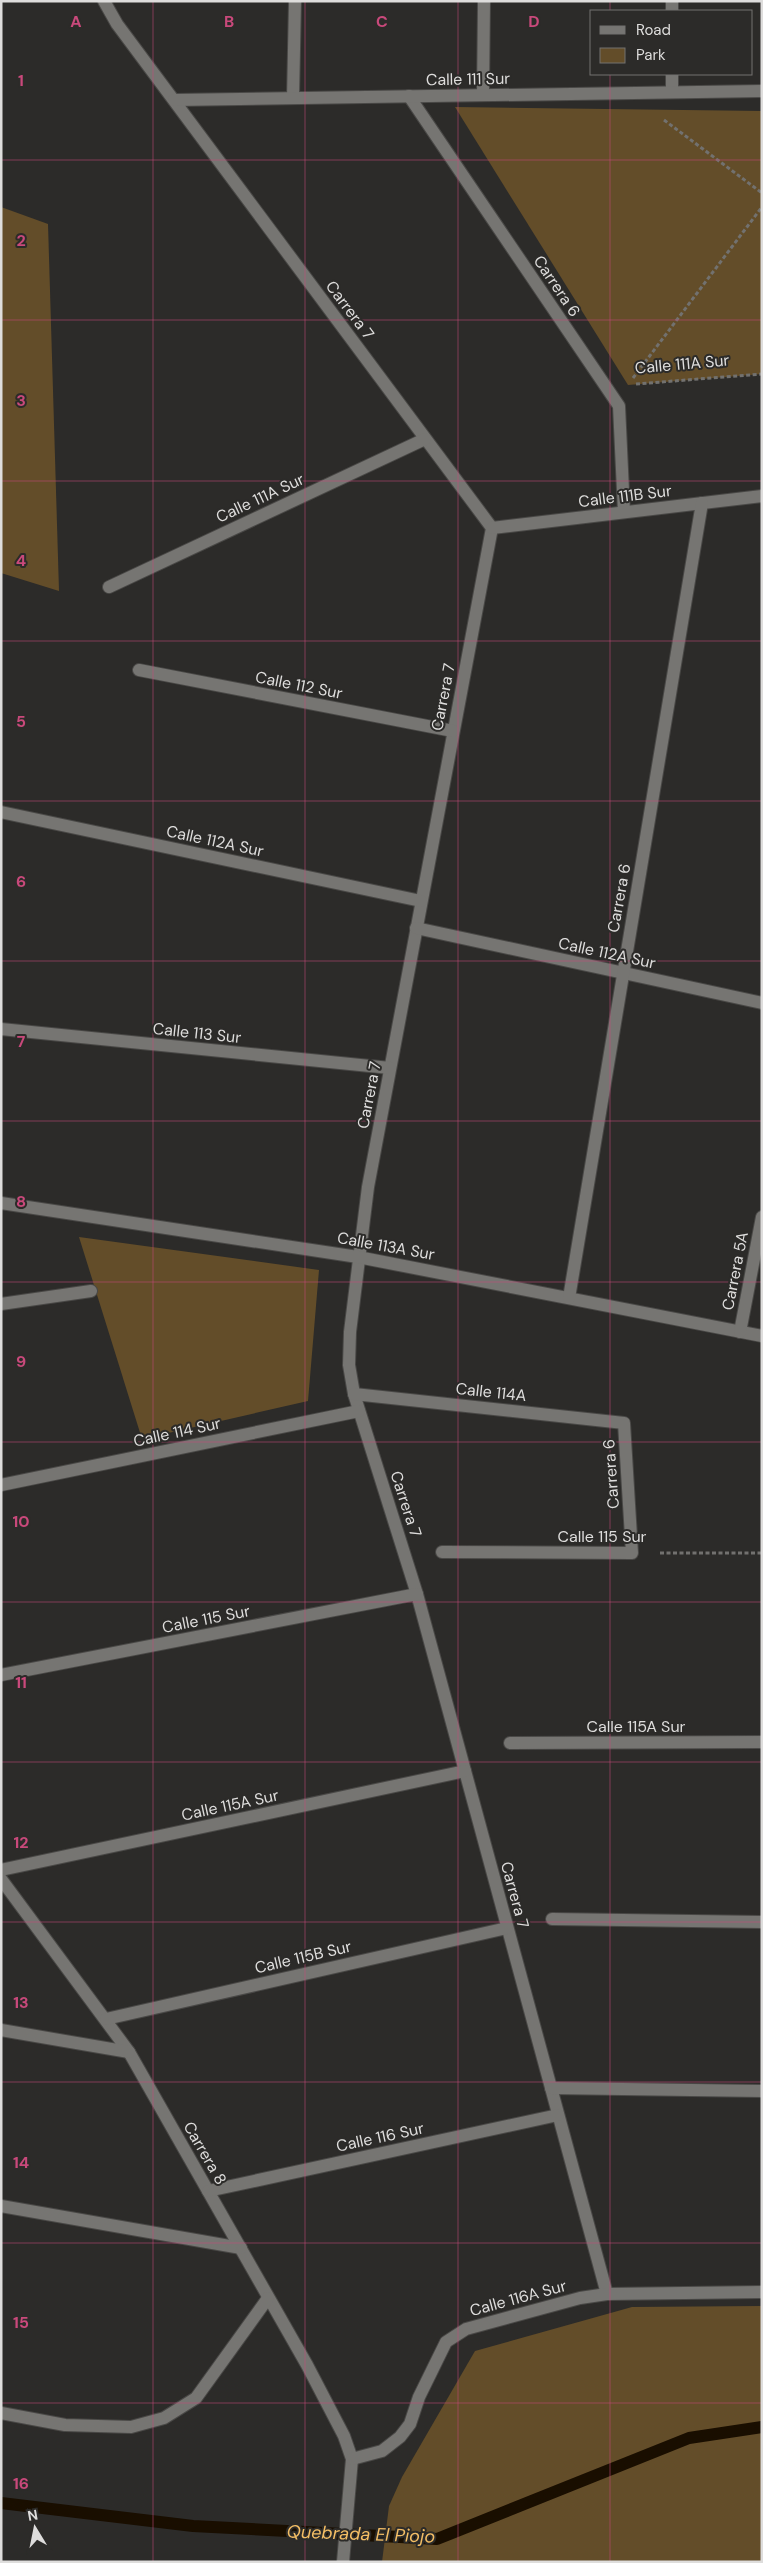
<svg xmlns="http://www.w3.org/2000/svg" width="763" height="2563" font-family="'DM Sans',sans-serif">
  <style>
    .green { fill: #634d29 }
    .lines { fill: none; stroke-linecap: round; stroke-linejoin: round }
    .stream { stroke: #190e00; stroke-width: 12 }
    .minor-casing { stroke: #494846; stroke-width: 14 }
    .path { stroke: #72716f; stroke-width: 3; stroke-dasharray: 4 2.5; stroke-linecap: butt }
    .minor { stroke: #767572; stroke-width: 12 }
    .grid { fill: none; stroke: #c9497b; stroke-width: 1; stroke-opacity: 0.55 }
    .labels { text-anchor: middle; dominant-baseline: central; stroke-width: 4; stroke-linejoin: round; paint-order: stroke }
    .street-label { font-size: 16px; fill: #dedddc; stroke: #2c2b29 }
    .water-label { font-size: 18px; font-style: italic; fill: #f4be65; stroke: #2c2b29 }
    .grid-label { font-size: 16px; text-anchor: middle; font-weight: bold; fill: #c9497b; stroke: #2c2b29; stroke-width: 4; stroke-linejoin: round; paint-order: stroke }
  </style>
  <rect width="100%" height="100%" fill="#2c2b29"/>
  <g class="green">
    <path d="M455,107L762,111V374L628,385Z"/>
    <path d="M1,207L48,224L59,591L1,573Z"/>
    <path d="M79,1237L319,1270L308,1401L142,1439Z"/>
    <path d="M762,2306V2562H382L389,2506L402,2477L475,2351L632,2307Z"/>
  </g>
  <g class="lines">
    <path class="stream" d="M1,2503L193,2526L437,2539L689,2438L762,2427"/>
    <g class="minor-casing">
      <g id="minor">
        <path d="M104,1L117,24L492,528L368,1187L350,1332L349,1365L354,1394L417,1594L607,2294"/>
        <path d="M672,1V11"/>
        <path d="M672,74V92"/>
        <path d="M483,95L484,1"/>
        <path d="M409,96L619,406L624,512"/>
        <path d="M293,98L295,1"/>
        <path d="M174,100L762,91"/>
        <path d="M492,528L762,496"/>
        <path d="M109,587L425,439"/>
        <path d="M139,670L453,731"/>
        <path d="M1,812L421,901"/>
        <path d="M416,928L762,1003"/>
        <path d="M1,1029L390,1068"/>
        <path d="M1,1203L358,1257L762,1336"/>
        <path d="M569,1298L702,503"/>
        <path d="M1,1304L91,1291"/>
        <path d="M740,1332L762,1217"/>
        <path d="M354,1394L624,1423L632,1553L442,1552"/>
        <path d="M1,1485L359,1411"/>
        <path d="M1,1675L417,1594"/>
        <path d="M510,1743L762,1742"/>
        <path d="M1,1870L465,1771"/>
        <path d="M1,1879L129,2052L307,2365L344,2436L352,2459L343,2562"/>
        <path d="M552,1919L762,1922"/>
        <path d="M106,2019L507,1928"/>
        <path d="M1,2030L129,2052"/>
        <path d="M551,2088L762,2091"/>
        <path d="M208,2191L558,2115"/>
        <path d="M1,2206L241,2248"/>
        <path d="M1,2413L65,2425L131,2427L164,2418L196,2398L268,2298"/>
        <path d="M352,2459L382,2451L400,2437L410,2424L419,2397L446,2342L466,2329L580,2298L607,2294L762,2292"/>
      </g>
    </g>
    <g class="path">
      <path d="M664,120L762,193"/>
      <path d="M633,378L762,207"/>
      <path d="M636,384L762,374"/>
      <path d="M660,1553H762"/>
    </g>
    <use href="#minor" class="minor"/>
  </g>
  <path class="grid" d="M153,1V2562M305,1V2562M458,1V2562M610,1V11M610,74V2562M1,160H762M1,320H762M1,481H762M1,641H762M1,801H762M1,961H762M1,1121H762M1,1282H762M1,1442H762M1,1602H762M1,1762H762M1,1922H762M1,2082H762M1,2243H762M1,2403H762"/>
  <g class="labels">
    <g class="street-label">
      <text transform="translate(468 79) rotate(-1)">Calle 111 Sur</text>
      <text transform="translate(557 286) rotate(56)">Carrera 6</text>
      <text transform="translate(350 310) rotate(53)">Carrera 7</text>
      <text transform="translate(682 364) rotate(-5)">Calle 111A Sur</text>
      <text transform="translate(625 496) rotate(-7)">Calle 111B Sur</text>
      <text transform="translate(260 498) rotate(-25)">Calle 111A Sur</text>
      <text transform="translate(299 685) rotate(11)">Calle 112 Sur</text>
      <text transform="translate(443 697) rotate(-79)">Carrera 7</text>
      <text transform="translate(215 841) rotate(12)">Calle 112A Sur</text>
      <text transform="translate(619 898) rotate(-80)">Carrera 6</text>
      <text transform="translate(607 953) rotate(12)">Calle 112A Sur</text>
      <text transform="translate(197 1033) rotate(6)">Calle 113 Sur</text>
      <text transform="translate(369 1095) rotate(-79)">Carrera 7</text>
      <text transform="translate(386 1246) rotate(10)">Calle 113A Sur</text>
      <text transform="translate(735 1271) rotate(-79)">Carrera 5A</text>
      <text transform="translate(491 1392) rotate(6)">Calle 114A</text>
      <text transform="translate(177 1432) rotate(-12)">Calle 114 Sur</text>
      <text transform="translate(611 1474) rotate(-94)">Carrera 6</text>
      <text transform="translate(406 1504) rotate(72)">Carrera 7</text>
      <text x="602" y="1536">Calle 115 Sur</text>
      <text transform="translate(206 1619) rotate(-11)">Calle 115 Sur</text>
      <text x="636" y="1726">Calle 115A Sur</text>
      <text transform="translate(230 1805) rotate(-12)">Calle 115A Sur</text>
      <text transform="translate(515 1895) rotate(75)">Carrera 7</text>
      <text transform="translate(303 1957) rotate(-13)">Calle 115B Sur</text>
      <text transform="translate(380 2137) rotate(-12)">Calle 116 Sur</text>
      <text transform="translate(205 2153) rotate(60)">Carrera 8</text>
      <text transform="translate(518 2298) rotate(-15)">Calle 116A Sur</text>
    </g>
    <g class="water-label">
      <text transform="translate(361 2534) rotate(2)">Quebrada El Piojo</text>
    </g>
  </g>
  <g class="grid-label">
    <text x="76" y="27">A</text>
    <text x="229" y="27">B</text>
    <text x="382" y="27">C</text>
    <text x="534" y="27">D</text>
    <text x="21" y="86">1</text>
    <text x="21" y="246">2</text>
    <text x="21" y="406">3</text>
    <text x="21" y="566">4</text>
    <text x="21" y="727">5</text>
    <text x="21" y="887">6</text>
    <text x="21" y="1047">7</text>
    <text x="21" y="1207">8</text>
    <text x="21" y="1367">9</text>
    <text x="21" y="1527">10</text>
    <text x="21" y="1688">11</text>
    <text x="21" y="1848">12</text>
    <text x="21" y="2008">13</text>
    <text x="21" y="2168">14</text>
    <text x="21" y="2328">15</text>
    <text x="21" y="2489">16</text>
  </g>
  <rect width="763" height="2563" fill="none" stroke="#dedddc" stroke-width="5"/>
  <rect x="590" y="10" width="162" height="65" fill="#2c2b29" stroke="#737271"/>
  <rect x="600" y="26" width="25" height="8" fill="#767572" stroke="#737271"/>
  <text x="636" y="35" font-size="15" fill="#dedddc">Road</text>
  <rect x="600" y="48" width="25" height="15" fill="#634d29" stroke="#737271"/>
  <text x="636" y="60" font-size="15" fill="#dedddc">Park</text>
  <g transform="translate(35 2528) rotate(350)" stroke="#2c2b29" stroke-width="4" paint-order="stroke">
  <path d="M0-4L9 19L0 12L-9 19Z" fill="#dedddc"/>
  <text y="-8" font-size="14" font-weight="bold" text-anchor="middle" fill="#dedddc">N</text>
  </g>
</svg>
